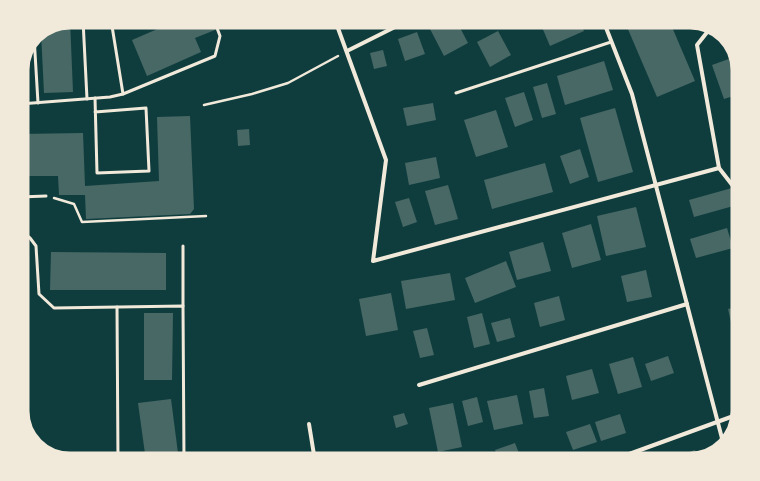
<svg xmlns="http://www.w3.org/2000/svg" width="760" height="481" font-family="'Noto Serif',serif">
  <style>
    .building { fill: #486865 }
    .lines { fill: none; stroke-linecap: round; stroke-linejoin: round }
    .path { stroke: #f1e9da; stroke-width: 2.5 }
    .service { stroke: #f1e9da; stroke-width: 3 }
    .minor { stroke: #f1e9da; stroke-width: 4 }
    .rim { fill: none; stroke: #f1e9da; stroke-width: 5 }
  </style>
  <rect width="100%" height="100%" fill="#0f3d3e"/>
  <g class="building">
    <path d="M70,20L73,92L44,93L41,32Z"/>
    <path d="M168,20H211L215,30L195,38L201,52L147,76L132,40L169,24Z"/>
    <path d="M340,20H364L342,27Z"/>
    <path d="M442,20H456L468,43L444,56L429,27Z"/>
    <path d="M539,20H579L584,31L550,46Z"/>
    <path d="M624,20H669L695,81L657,97Z"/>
    <path d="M498,31L511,55L490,67L477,42Z"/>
    <path d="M417,32L425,54L405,61L398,39Z"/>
    <path d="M383,50L387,66L374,69L370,53Z"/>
    <path d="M737,56L740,67V94L724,99L712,65Z"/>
    <path d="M604,61L613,90L565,105L557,76Z"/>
    <path d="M547,83L556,114L542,118L533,87Z"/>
    <path d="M524,92L533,120L515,127L505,98Z"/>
    <path d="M433,103L436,120L407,126L403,108Z"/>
    <path d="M615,108L633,172L598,182L580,118Z"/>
    <path d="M496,110L508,147L476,157L464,120Z"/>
    <path d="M190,116L194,209L190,214L86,219L85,195H59L58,176H20V134L83,133L85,186L159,181L157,117Z"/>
    <path d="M740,123V151H739L732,126Z"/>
    <path d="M249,129L250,145L238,146L237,130Z"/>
    <path d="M580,149L589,177L570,184L560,156Z"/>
    <path d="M436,157L440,178L409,185L405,163Z"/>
    <path d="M545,163L553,192L492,209L484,180Z"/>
    <path d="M448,185L458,219L435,225L425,191Z"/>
    <path d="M732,188L737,205L694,217L689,200Z"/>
    <path d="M409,198L417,222L403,227L395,202Z"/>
    <path d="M636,207L646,247L606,256L597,216Z"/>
    <path d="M591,224L601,260L572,268L562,233Z"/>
    <path d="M727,228L733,248L696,258L690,239Z"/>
    <path d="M740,238V252L735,241Z"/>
    <path d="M543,242L551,271L517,280L509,252Z"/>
    <path d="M51,252L166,253V290H50Z"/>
    <path d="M506,261L516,287L475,303L465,278Z"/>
    <path d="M646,270L652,297L627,302L621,276Z"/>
    <path d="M450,273L455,300L406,309L401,281Z"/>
    <path d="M391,293L398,330L366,336L359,299Z"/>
    <path d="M559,296L565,320L540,327L534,303Z"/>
    <path d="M740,306V335L734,336L728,309Z"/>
    <path d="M144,313H173L172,380H144Z"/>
    <path d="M482,313L490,344L474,348L467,317Z"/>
    <path d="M510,318L515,337L497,342L491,323Z"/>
    <path d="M427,328L434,355L420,358L413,331Z"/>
    <path d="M668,356L674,373L651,381L645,364Z"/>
    <path d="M633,357L642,387L618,394L609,364Z"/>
    <path d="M592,369L599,393L572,400L566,376Z"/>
    <path d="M544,388L549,416L534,418L529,391Z"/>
    <path d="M517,395L523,424L494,430L487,401Z"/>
    <path d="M477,397L483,422L468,426L462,401Z"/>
    <path d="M171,399L179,461H146L138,403Z"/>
    <path d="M453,403L462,447L438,452L429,408Z"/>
    <path d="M404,413L408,424L396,428L393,416Z"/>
    <path d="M620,414L626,433L601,441L595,422Z"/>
    <path d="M590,424L597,442L573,450L566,432Z"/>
    <path d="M515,443L522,461H499L495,450Z"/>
    <path d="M695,450L697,459L671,461L670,458Z"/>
  </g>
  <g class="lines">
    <g class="path">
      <path d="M204,105L252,94L288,83L338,56"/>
      <path d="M54,198L74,204L82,222L206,216"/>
      <path d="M20,282L25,245"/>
    </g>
    <g class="service">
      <path d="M83,20L87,99"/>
      <path d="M34,36L38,103"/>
      <path d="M456,93L611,42"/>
      <path d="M123,94L215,56L220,36L214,20"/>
      <path d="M95,98L97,173L149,171L146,108L95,112"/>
      <path d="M20,104L110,97L123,94L112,26L115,20"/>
      <path d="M20,197L46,196"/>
      <path d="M20,230L30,238L36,246L39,294L54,308L183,306L184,461"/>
      <path d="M183,306V246"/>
      <path d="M117,307L118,461"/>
    </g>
    <g class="minor">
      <path d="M335,20L386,160L373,261L719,168"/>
      <path d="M603,20L632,94L724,446"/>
      <path d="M712,26L697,45L719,168L740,195"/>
      <path d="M347,51L409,20"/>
      <path d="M419,385L687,304"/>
      <path d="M309,424L315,461"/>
      <path d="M610,461L739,414"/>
    </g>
  </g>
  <path d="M0 0H760V481H0ZM70 27H690A43 43 0 0 1 733 70V411A43 43 0 0 1 690 454H70A43 43 0 0 1 27 411V70A43 43 0 0 1 70 27Z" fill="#f1e9da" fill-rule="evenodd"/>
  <path class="rim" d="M70 27H690A43 43 0 0 1 733 70V411A43 43 0 0 1 690 454H70A43 43 0 0 1 27 411V70A43 43 0 0 1 70 27Z"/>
</svg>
